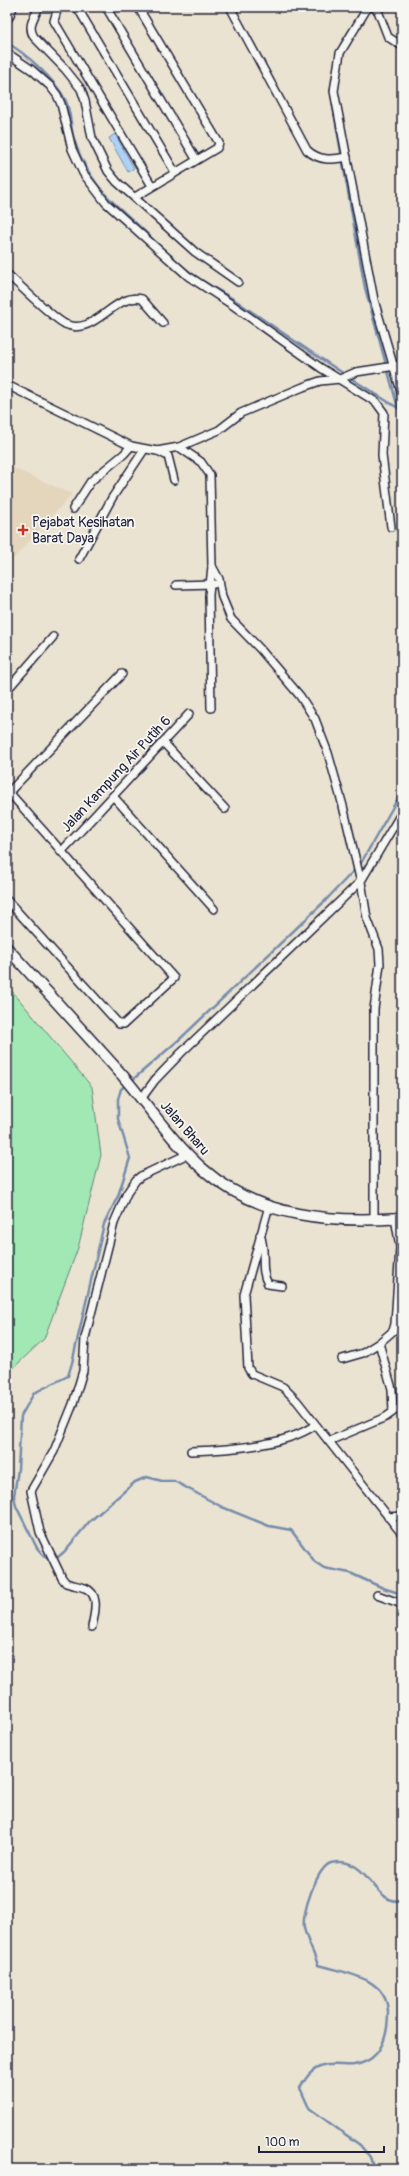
<svg xmlns="http://www.w3.org/2000/svg" width="409" height="2176" font-family="Pangolin,sans-serif">
  <style>
    .built { fill: #e4d6bc }
    .green { fill: #a2e8b5; stroke: #628578 }
    .water { fill: #add2f6; stroke: #758cab }
    .lines { fill: none; stroke-linecap: round; stroke-linejoin: round }
    .stream { stroke: #758cab; stroke-width: 2.5 }
    .street-casing { stroke: #22223b; stroke-width: 10 }
    .secondary-casing { stroke: #22223b; stroke-width: 13 }
    .primary-casing { stroke: #22223b; stroke-width: 14 }
    .street { stroke: #f6f6f2; stroke-width: 7 }
    .secondary { stroke: #f6f6f2; stroke-width: 10 }
    .primary { stroke: #f6f6f2; stroke-width: 11 }
    .poi-dot { fill: #c8321e; stroke: #f6f6f2; stroke-width: 1.5 }
    .labels { text-anchor: middle; dominant-baseline: central; stroke-width: 3.5; stroke-linejoin: round; paint-order: stroke }
    .poi-label { font-size: 14px; fill: #22223b; stroke: #f6f6f2; text-anchor: start }
    .street-label { font-size: 14px; fill: #22223b; stroke: #f6f6f2 }
  </style>
  <rect width="100%" height="100%" fill="#ebe3d2"/>
  <filter id="ink" filterUnits="userSpaceOnUse"><feTurbulence type="fractalNoise" baseFrequency=".025" numOctaves="2"/><feDisplacementMap in="SourceGraphic" scale="8" xChannelSelector="R" yChannelSelector="G"/><feConvolveMatrix kernelMatrix="1 2 1 2 8 2 1 2 1" color-interpolation-filters="sRGB"/></filter>
  <g filter="url(#ink)">
    <path class="built" d="M7,465L72,494L7,566Z"/>
    <path class="green" d="M7,985L92,1087L101,1155L78,1248L44,1339L7,1374Z"/>
    <path class="water" d="M115,134L134,168L128,172L109,138Z"/>
    <g class="lines">
      <g class="stream">
        <path d="M7,43C26,53 55,80 65,99C71,111 70,123 73,135C78,156 90,176 104,193C115,205 129,216 141,228C157,243 173,259 191,273C207,285 226,293 242,305C294,341 345,376 398,408"/>
        <path d="M341,44L364,7"/>
        <path d="M338,50L331,89L333,107L365,288L398,408L402,414"/>
        <path d="M130,1082L181,1038L325,901L361,863L402,791"/>
        <path d="M126,1085L121,1089L118,1099V1119L130,1158L118,1196L104,1224L72,1363L68,1376L34,1393L21,1416L18,1469L14,1496L16,1506L37,1548L44,1556L50,1559L58,1557L64,1552L89,1522L135,1482L147,1477L162,1481H174L222,1507L269,1526L291,1530L315,1562L324,1568L350,1573L383,1588L402,1594"/>
        <path d="M369,2169L373,2166L370,2157L360,2145L309,2108L300,2088C306,2078 311,2069 323,2066C333,2063 344,2066 354,2065C382,2061 388,2036 388,2012C387,1977 345,1973 318,1965C314,1953 307,1941 304,1928C301,1915 317,1867 331,1863C370,1854 374,1908 402,1900"/>
      </g>
      <g class="street-casing">
        <g id="street">
          <path d="M39,7C34,18 27,26 34,37L65,69L81,89L85,101L92,138L108,171L117,182L195,252L238,282"/>
          <path d="M58,7L54,21L152,186"/>
          <path d="M77,7L175,172"/>
          <path d="M106,7L196,159"/>
          <path d="M230,7L307,150C319,161 331,160 347,157"/>
          <path d="M368,7L340,53L334,91L374,300L402,395"/>
          <path d="M373,7L378,11L388,37L402,46"/>
          <path d="M7,53L32,70L50,86L57,95L61,104L72,149L83,173L106,203L188,276L231,304L321,368L376,402L384,413L382,455L391,527"/>
          <path d="M135,197L217,148L219,143L138,7"/>
          <path d="M7,274C21,286 50,316 65,324C94,338 114,292 142,299L163,323"/>
          <path d="M7,385L131,446L157,451L179,447L201,462L210,475L212,566L209,595L211,708"/>
          <path d="M179,447L219,430L241,413L303,387L320,381L340,379L356,372L402,365"/>
          <path d="M158,451L168,456L174,480"/>
          <path d="M73,509L91,481L124,454L131,446"/>
          <path d="M79,559L112,498L144,450"/>
          <path d="M212,566L219,579L222,597L231,619L260,649L300,696L315,719L328,753L343,806L362,887L367,918L379,949L380,964L374,1009V1219"/>
          <path d="M176,585L214,584"/>
          <path d="M7,690L53,637"/>
          <path d="M163,742L225,809"/>
          <path d="M7,790L174,978L124,1024H119L7,900"/>
          <path d="M9,792L122,674"/>
          <path d="M113,796L214,909"/>
          <path d="M61,852L189,714"/>
          <path d="M141,1099L155,1080L181,1053L361,881L402,812"/>
          <path d="M269,1206L244,1295L248,1368L252,1374L283,1387L297,1401L402,1534"/>
          <path d="M260,1235C267,1251 259,1269 268,1284L282,1286"/>
          <path d="M342,1359L363,1353L379,1343"/>
          <path d="M393,1409L402,1411"/>
          <path d="M329,1441L386,1417L393,1412L392,1389L379,1343L393,1331L395,1324L400,1247L395,1218"/>
          <path d="M191,1451C227,1450 286,1446 315,1425"/>
          <path d="M388,1517L402,1516"/>
          <path d="M377,1595L402,1604"/>
          <path d="M92,1627C94,1615 101,1594 85,1588C79,1586 72,1585 66,1583L62,1578L40,1532L31,1491L54,1451L73,1404L83,1371L85,1338L114,1223L127,1193L136,1180L141,1176L188,1154"/>
        </g>
      </g>
      <g class="secondary-casing">
        <path id="secondary" d="M7,948C46,991 85,1033 123,1076C149,1107 173,1143 204,1170C259,1218 333,1223 402,1218"/>
      </g>
      <g class="primary-casing">
        <path id="primary" d="M7,17L11,7"/>
      </g>
      <use href="#street" class="street"/>
      <use href="#secondary" class="secondary"/>
      <use href="#primary" class="primary"/>
    </g>
  </g>
  <path class="poi-dot" d="M21 524h4v4h4v4h-4v4h-4v-4h-4v-4h4z"/>
  <g class="labels">
    <g class="poi-label">
      <text x="32" y="522">Pejabat Kesihatan<tspan x="32" dy="16">Barat Daya</tspan></text>
    </g>
    <g class="street-label">
      <text transform="translate(116 774) rotate(-47)">Jalan Kampung Air Putih 6</text>
      <text transform="translate(185 1128) rotate(49)">Jalan Bharu</text>
    </g>
  </g>
  <rect width="409" height="2176" fill="none" stroke="#f6f6f2" stroke-width="24"/>
  <rect x="12" y="12" width="385" height="2152" fill="none" stroke="#22223b" stroke-width="1.5" filter="url(#ink)"/>
  <path d="M259 2146v6h125v-6" fill="none" stroke="#22223b" stroke-width="2"/>
  <text x="265" y="2146" font-size="12" fill="#22223b" stroke="#f6f6f2" stroke-width="3" paint-order="stroke">100 m</text>
</svg>
